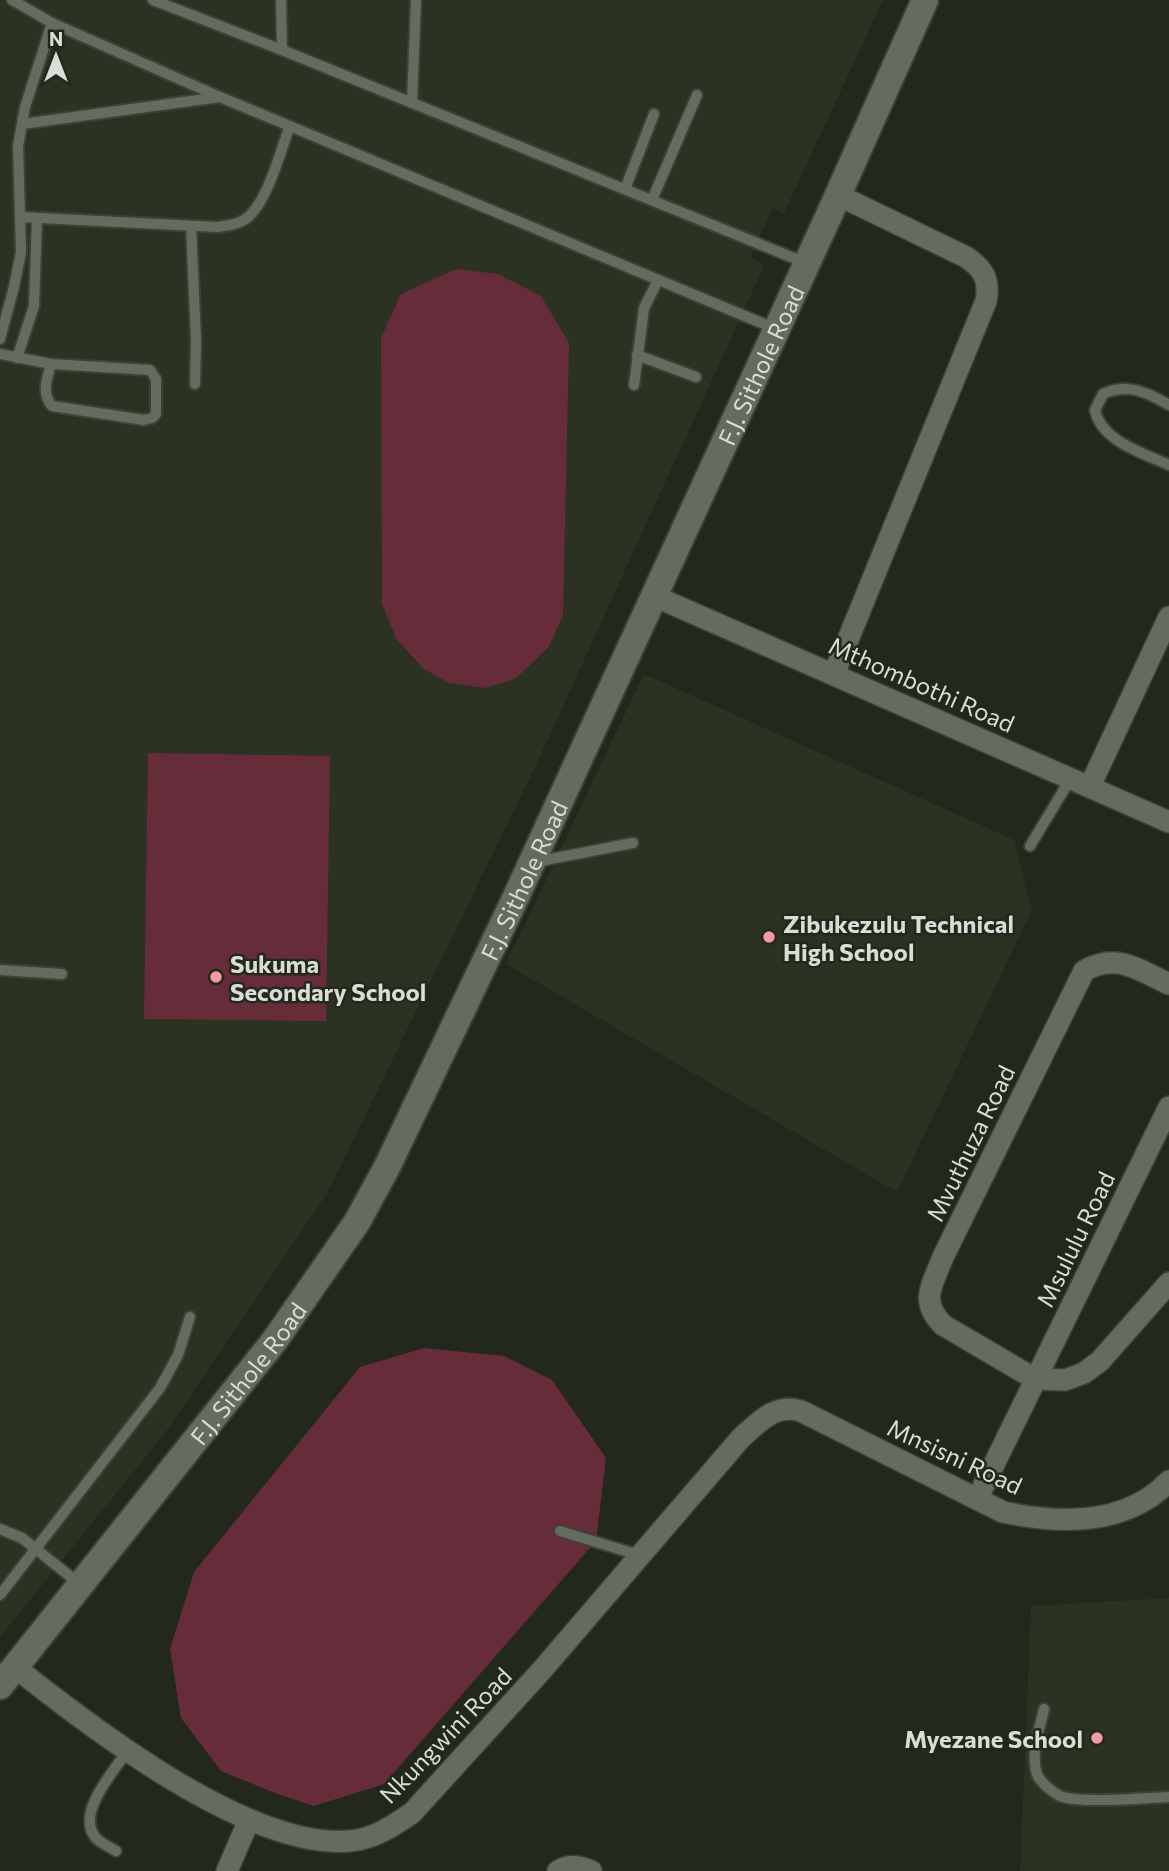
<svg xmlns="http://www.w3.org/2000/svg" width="1169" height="1871" font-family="Commissioner,sans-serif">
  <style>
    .built { fill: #2b3222 }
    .green { fill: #672c39 }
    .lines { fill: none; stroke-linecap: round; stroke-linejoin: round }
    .service-casing { stroke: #3d4238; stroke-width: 14 }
    .minor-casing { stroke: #3d4238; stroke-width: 24 }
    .tertiary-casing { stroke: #3d4238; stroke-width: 30 }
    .service { stroke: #656c5f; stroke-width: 10 }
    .minor { stroke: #656c5f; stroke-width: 21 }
    .tertiary { stroke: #656c5f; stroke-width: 26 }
    .poi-dot { fill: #f39aa9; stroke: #22281c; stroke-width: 2.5 }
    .labels { text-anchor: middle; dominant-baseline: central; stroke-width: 5; stroke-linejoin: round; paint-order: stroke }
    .street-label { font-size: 24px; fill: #d9ddd5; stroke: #22281c }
    .poi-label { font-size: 24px; font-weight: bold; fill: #d9ddd5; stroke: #22281c; text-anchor: start }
  </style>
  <rect width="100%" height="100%" fill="#22281c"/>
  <g class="built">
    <path d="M0,0H883L784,213L773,208L750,257L764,266L537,763L328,1192L168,1429L0,1637Z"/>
    <path d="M644,674L1014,840L1032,910L897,1192L506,964Z"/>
    <path d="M1169,1598V1871H1020L1031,1606Z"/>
  </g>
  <g class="green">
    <path d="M456,269L498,274L541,296L569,343L563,616L548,648L515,679L485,688L449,683L424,669L397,640L382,604L381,338L401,294Z"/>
    <path d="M148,753L330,756L326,1021L144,1019Z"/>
    <path d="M424,1348L504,1356L552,1380L606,1458L596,1541L384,1784L314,1806L280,1795L221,1771L181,1718L170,1649L194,1572L360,1367Z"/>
  </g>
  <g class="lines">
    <g class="service-casing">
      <g id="service">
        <path d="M12,0L52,23"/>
        <path d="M153,0L282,50L806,263"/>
        <path d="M281,0L282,50"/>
        <path d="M412,103L416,0"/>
        <path d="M22,124L220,97"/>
        <path d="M625,189L654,114"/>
        <path d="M652,200L697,95"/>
        <path d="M20,217L217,227C226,226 236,225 244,220C267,206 280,151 290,126"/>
        <path d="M191,226L196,340L195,384"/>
        <path d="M0,339L14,287L21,252L18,146L25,107L52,23L220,97L776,329"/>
        <path d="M0,354L51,364L150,370L156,379V414L152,418L144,420L52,406C41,393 47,379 51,364"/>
        <path d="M637,355L696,377"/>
        <path d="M17,358L34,306L37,218"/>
        <path d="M634,385L644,308L658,280"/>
        <path d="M1169,405C1147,392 1128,383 1103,394L1095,410C1101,441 1143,453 1169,465"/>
        <path d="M1030,846L1071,778"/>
        <path d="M535,862L633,843"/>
        <path d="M0,970L62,974"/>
        <path d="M0,1529L22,1538L81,1585"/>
        <path d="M560,1531L642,1556"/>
        <path d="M0,1595L160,1388L178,1355L190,1317"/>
        <path d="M1044,1709C1040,1728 1030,1754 1037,1774C1040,1782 1052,1792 1060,1796C1082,1804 1143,1798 1169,1797"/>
        <path d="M116,1851C110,1847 102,1844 97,1839C73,1815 115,1770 128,1750"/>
      </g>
    </g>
    <g class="minor-casing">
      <g id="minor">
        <path d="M654,596L1169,822"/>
        <path d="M834,674L986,301C990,280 984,269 966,257L838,195"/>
        <path d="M1090,786L1169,617"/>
        <path d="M1169,984C1139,970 1116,952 1084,971L943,1257C932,1286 919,1301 943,1325L1035,1379L1065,1380L1084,1373L1100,1361L1169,1283"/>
        <path d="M977,1499L1169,1107"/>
        <path d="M16,1668C93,1729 250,1850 350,1841C374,1839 393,1826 412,1813L542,1670L741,1438C759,1422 775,1403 801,1411L1003,1512C1059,1524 1126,1526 1169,1481"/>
        <path d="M227,1871L249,1820"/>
        <path d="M558,1871C570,1864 579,1866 591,1871"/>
      </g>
    </g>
    <g class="tertiary-casing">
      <g id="tertiary">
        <path id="s1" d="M0,1686L275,1340L357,1222L387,1167L515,899L830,213L925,0"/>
      </g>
    </g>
    <use href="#service" class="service"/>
    <use href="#minor" class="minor"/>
    <use href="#tertiary" class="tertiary"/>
  </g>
  <g class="poi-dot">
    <circle cx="769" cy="937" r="7"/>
    <circle cx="216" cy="977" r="7"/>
    <circle cx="1097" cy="1738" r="7"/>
  </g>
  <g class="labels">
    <g class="street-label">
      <text stroke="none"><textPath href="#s1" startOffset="1533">F.J. Sithole Road</textPath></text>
      <text transform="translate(922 684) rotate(24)">Mthombothi Road</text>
      <text stroke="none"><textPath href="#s1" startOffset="966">F.J. Sithole Road</textPath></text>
      <text transform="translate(970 1143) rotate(-64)">Mvuthuza Road</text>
      <text transform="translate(1075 1239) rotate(-64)">Msululu Road</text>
      <text stroke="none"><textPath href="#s1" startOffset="399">F.J. Sithole Road</textPath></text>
      <text transform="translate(955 1456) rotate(25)">Mnsisni Road</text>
      <text transform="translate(445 1735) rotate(-46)">Nkungwini Road</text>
    </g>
    <g class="poi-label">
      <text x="783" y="923">Zibukezulu Technical<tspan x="783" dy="28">High School</tspan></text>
      <text x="230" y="963">Sukuma<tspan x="230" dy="28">Secondary School</tspan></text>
      <text x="1083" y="1738" text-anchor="end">Myezane School</text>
    </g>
  </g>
  <g transform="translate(56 56)" stroke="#22281c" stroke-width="5" paint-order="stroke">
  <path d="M0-5L12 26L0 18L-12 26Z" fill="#d9ddd5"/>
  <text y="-10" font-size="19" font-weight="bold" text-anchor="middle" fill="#d9ddd5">N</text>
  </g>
</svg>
